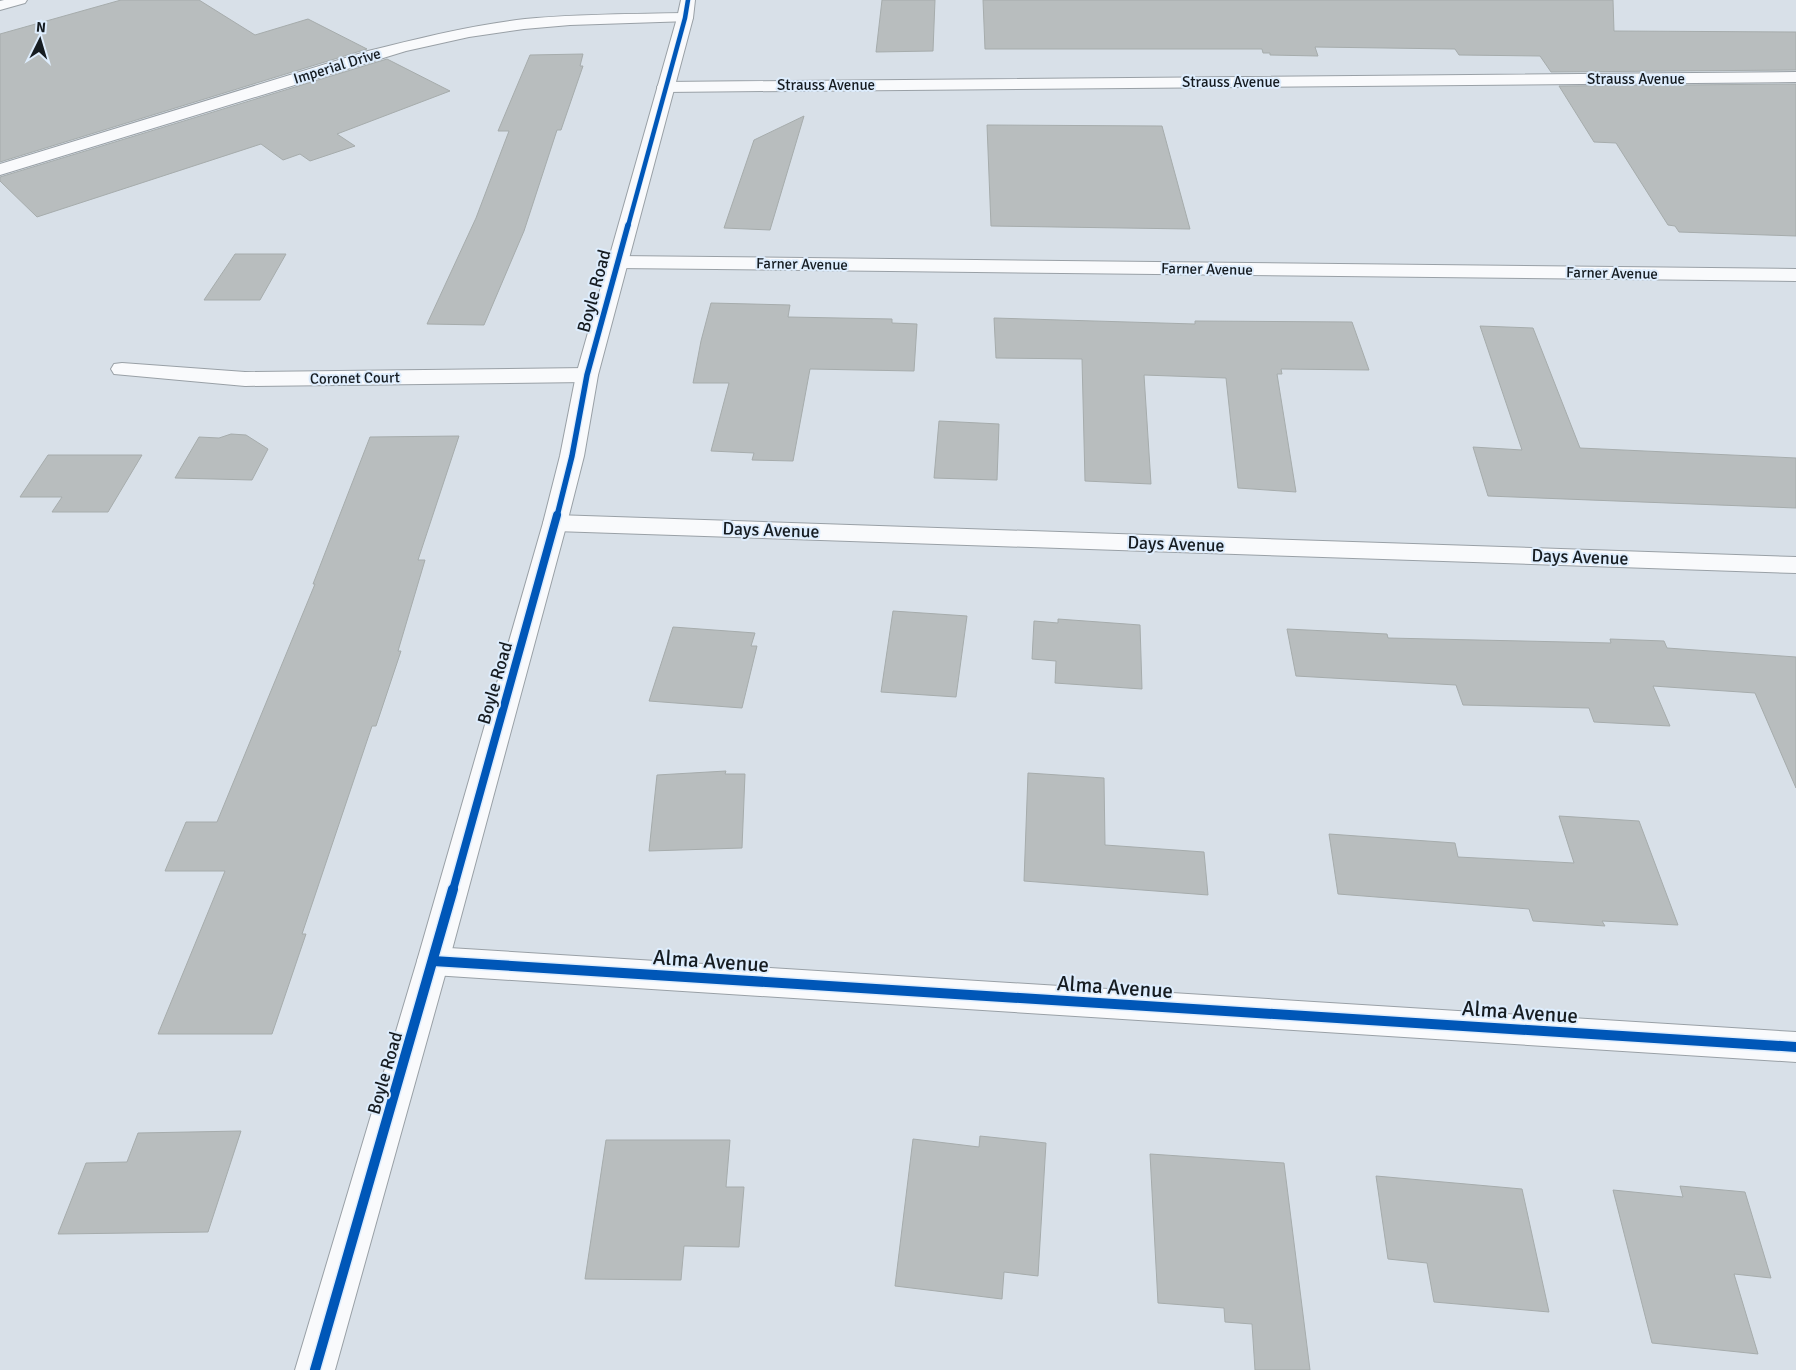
<svg xmlns="http://www.w3.org/2000/svg" width="1796" height="1370" font-family="Signika,sans-serif">
  <style>
    .building { fill: #b8bdbe; stroke: #a6acac }
    .lines { fill: none; stroke-linecap: round; stroke-linejoin: round }
    .street-casing { stroke: #99a0a6; stroke-width: 2 }
    .secondary-casing { stroke: #99a0a6; stroke-width: 2 }
    .street { fill: #f9fafc; fill-rule: evenodd }
    .secondary { fill: #f9fafc; fill-rule: evenodd }
    .cycleway-far3-casing { stroke: #deedfd; stroke-width: 6 }
    .cycleway-far2-casing { stroke: #deedfd; stroke-width: 8 }
    .cycleway-far1-casing { stroke: #deedfd; stroke-width: 11 }
    .cycleway-casing { stroke: #deedfd; stroke-width: 13 }
    .cycleway-far3 { stroke: #0057b8; stroke-width: 4.5 }
    .cycleway-far2 { stroke: #0057b8; stroke-width: 5.5 }
    .cycleway-far1 { stroke: #0057b8; stroke-width: 8 }
    .cycleway { stroke: #0057b8; stroke-width: 10 }
    .labels { text-anchor: middle; dominant-baseline: central; stroke-width: 4; stroke-linejoin: round; paint-order: stroke }
    .far-street-label { font-size: 15px; fill: #161c21; stroke: #deedfd }
    .street-label { font-size: 18px; fill: #161c21; stroke: #deedfd }
    .near-street-label { font-size: 21px; fill: #161c21; stroke: #deedfd }
  </style>
  <rect width="100%" height="100%" fill="#d8e0e8"/>
  <g class="building">
    <path d="M121,0H199L255,35L308,19L367,49L0,162V34Z"/>
    <path d="M882,0H935L933,51L876,52Z"/>
    <path d="M983,0H1613L1614,31L1796,32V70L1551,72L1540,56L1459,55L1455,49L1315,47L1318,56L1270,55V53H1263L1262,49H985Z"/>
    <path d="M583,54L580,66H583L561,130H557L524,231L484,325L427,324L476,218L509,131H498L530,55Z"/>
    <path d="M387,59L450,91L337,134L355,146L310,161L300,154L283,160L261,144L37,217L0,181V177Z"/>
    <path d="M1796,84V236L1679,232L1675,226L1668,225L1616,143L1594,142L1559,86Z"/>
    <path d="M804,116L770,230L724,228L754,140Z"/>
    <path d="M987,125L1162,126L1190,229L991,226Z"/>
    <path d="M235,254H286L260,300H204Z"/>
    <path d="M711,303L790,305L788,317L892,319V323L917,324L914,371L810,369L793,461L752,460L754,453L711,451L729,383H693L701,341Z"/>
    <path d="M994,318L1195,324V321L1352,322L1369,370L1281,369L1282,374H1277L1296,492L1238,488L1226,378L1144,375L1151,484L1085,481L1082,359L996,358Z"/>
    <path d="M1480,326L1533,328L1580,448L1796,458V508L1488,496L1473,447L1522,450Z"/>
    <path d="M939,421L999,424L997,480L934,478Z"/>
    <path d="M231,434L246,435L268,449L252,480L175,478L199,437L219,438Z"/>
    <path d="M459,436L418,560H425L398,651H401L376,726H372L302,934H306L272,1034H158L225,871H165L186,822H217L315,584H313L370,437Z"/>
    <path d="M48,455H142L108,512H52L62,497H20Z"/>
    <path d="M893,611L967,616L956,697L881,692Z"/>
    <path d="M1058,619L1140,625L1142,689L1055,683L1056,661L1032,659L1034,621L1058,623Z"/>
    <path d="M673,627L755,633L751,646H757L742,708L649,701Z"/>
    <path d="M1287,629L1387,634L1388,638L1611,643L1610,639L1664,641L1667,648L1796,657V788L1755,693L1653,686L1670,726L1594,722L1589,708L1463,705L1456,685L1296,676Z"/>
    <path d="M726,771L725,774H745L742,848L649,851L657,775Z"/>
    <path d="M1028,773L1104,778L1105,845L1204,852L1208,895L1024,881Z"/>
    <path d="M1559,816L1639,821L1678,925L1602,921L1605,926L1533,921L1529,909L1338,894L1329,834L1455,843L1458,857L1574,863Z"/>
    <path d="M241,1131L208,1232L58,1234L86,1163L127,1162L138,1133Z"/>
    <path d="M980,1136L1046,1143L1038,1276L1004,1272L1002,1299L895,1286L913,1139L979,1147Z"/>
    <path d="M606,1140H730L726,1187H744L739,1247L684,1246L681,1280L585,1279Z"/>
    <path d="M1150,1154L1284,1163L1310,1370H1255L1252,1324L1225,1322L1224,1308L1158,1303Z"/>
    <path d="M1376,1176L1522,1189L1549,1312L1434,1302L1427,1263L1388,1259Z"/>
    <path d="M1680,1186L1745,1192L1771,1278L1734,1274L1758,1354L1652,1343L1613,1190L1683,1197Z"/>
  </g>
  <g class="lines">
    <g class="street-casing">
      <g id="street">
        <path d="M4,0H27L25,3L0,10V1Z"/>
        <path d="M685,13L690,15L693,18L690,21L570,25L524,29L469,37L406,51L0,175V164L368,51C420,38 472,25 525,19C578,14 632,14 685,13Z"/>
        <path d="M1796,72V82L665,92L659,90L657,87L659,84L665,82Z"/>
        <path d="M617,256L1796,269V281L617,268L610,266L607,262L610,258Z"/>
        <path d="M122,363L245,372L587,368L595,370L598,375L595,380L587,382L245,386L114,374L111,369L114,364Z"/>
        <path d="M555,515L1796,557V573L555,531L546,529L543,523L546,517Z"/>
        <path d="M433,947L1796,1032V1062L433,975L421,971L417,961L421,951Z"/>
      </g>
    </g>
    <g class="secondary-casing">
      <path id="secondary" d="M681,0H695L693,18L598,375L584,456L567,523L449,961L335,1370H295L417,961L543,523L560,456L576,375L677,18Z"/>
    </g>
    <use href="#street" class="street"/>
    <use href="#secondary" class="secondary"/>
    <g class="cycleway-far3-casing">
      <path id="cycleway-far3" d="M628,226L685,18L688,0"/>
    </g>
    <g class="cycleway-far2-casing">
      <path id="cycleway-far2" d="M557,516L572,456L587,375L628,225"/>
    </g>
    <g class="cycleway-far1-casing">
      <path id="cycleway-far1" d="M453,890L557,515"/>
    </g>
    <g class="cycleway-casing">
      <g id="cycleway">
        <path d="M433,961L1796,1047"/>
        <path d="M315,1370L453,889"/>
      </g>
    </g>
    <use href="#cycleway-far3" class="cycleway-far3"/>
    <use href="#cycleway-far2" class="cycleway-far2"/>
    <use href="#cycleway-far1" class="cycleway-far1"/>
    <use href="#cycleway" class="cycleway"/>
  </g>
  <g class="labels">
    <g class="far-street-label">
      <text transform="translate(337 66) rotate(-17)">Imperial Drive</text>
      <text x="1636" y="79">Strauss Avenue</text>
      <text x="1231" y="82">Strauss Avenue</text>
      <text x="826" y="85">Strauss Avenue</text>
      <text transform="translate(802 264) rotate(1)">Farner Avenue</text>
      <text transform="translate(1207 269) rotate(1)">Farner Avenue</text>
      <text transform="translate(1612 273) rotate(1)">Farner Avenue</text>
      <text transform="translate(355 378) rotate(-1)">Coronet Court</text>
    </g>
    <g class="street-label">
      <text transform="translate(594 291) rotate(-75)">Boyle Road</text>
      <text transform="translate(771 530) rotate(2)">Days Avenue</text>
      <text transform="translate(1176 544) rotate(2)">Days Avenue</text>
      <text transform="translate(1580 557) rotate(2)">Days Avenue</text>
      <text transform="translate(495 683) rotate(-74)">Boyle Road</text>
      <text transform="translate(385 1073) rotate(-74)">Boyle Road</text>
    </g>
    <g class="near-street-label">
      <text transform="translate(711 961) rotate(4)">Alma Avenue</text>
      <text transform="translate(1115 987) rotate(4)">Alma Avenue</text>
      <text transform="translate(1520 1012) rotate(4)">Alma Avenue</text>
    </g>
  </g>
  <g transform="translate(40 40) rotate(5)" stroke="#deedfd" stroke-width="4" paint-order="stroke">
  <path d="M0-4L9 19L0 12L-9 19Z" fill="#161c21"/>
  <text y="-8" font-size="14" font-weight="bold" text-anchor="middle" fill="#161c21">N</text>
  </g>
</svg>
